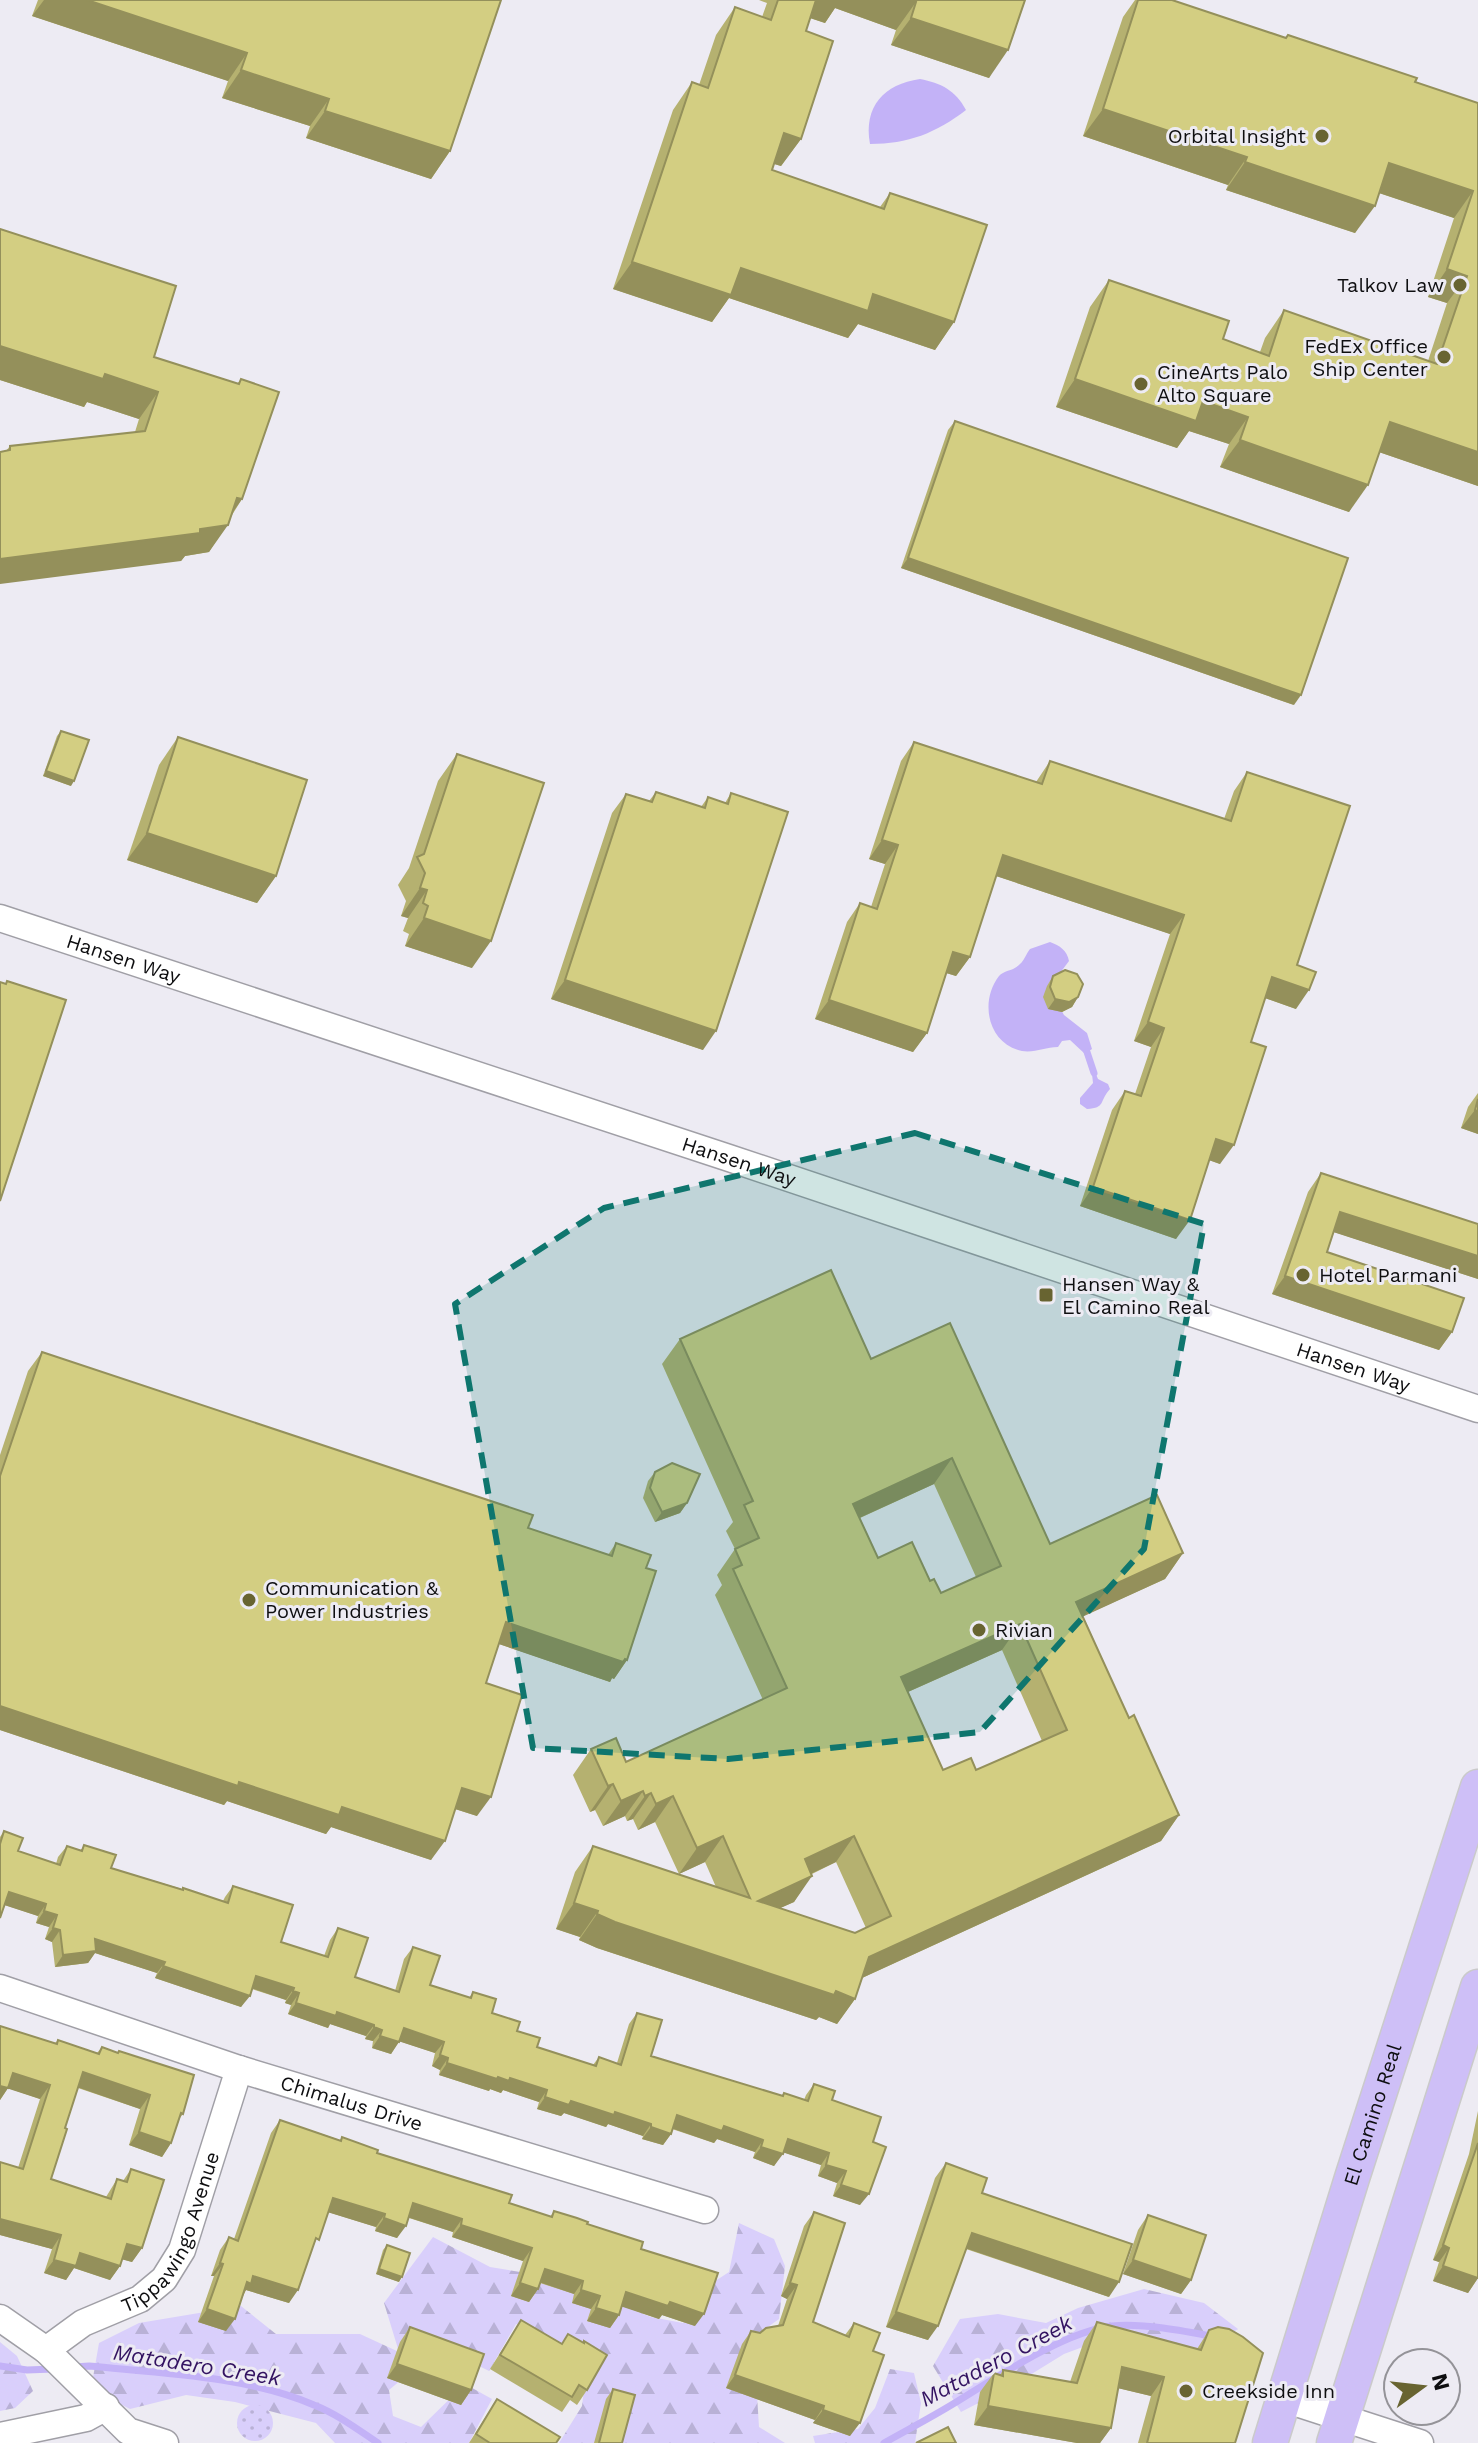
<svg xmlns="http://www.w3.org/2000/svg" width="1478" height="2443" font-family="'Work Sans',sans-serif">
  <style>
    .forest { fill: url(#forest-firs) }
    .park { fill: url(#park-dots) }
    .water { fill: #c3b2f7 }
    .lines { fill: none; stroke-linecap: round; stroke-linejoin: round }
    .stream { stroke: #c3b2f7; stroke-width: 7 }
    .minor-casing { stroke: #a09fa6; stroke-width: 29 }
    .major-casing { stroke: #cacaca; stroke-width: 37 }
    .minor { stroke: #fff; stroke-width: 26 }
    .major { stroke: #cebff7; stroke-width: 34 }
    .wall { fill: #b5b170; fill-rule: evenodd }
    .shaded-wall { fill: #94905b }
    .building { fill: #d3ce82; stroke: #94905b; stroke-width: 2; fill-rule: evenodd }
    .marked { fill: #0f766e; fill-opacity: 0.2; stroke: #0f766e; stroke-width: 6; stroke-dasharray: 16 10; stroke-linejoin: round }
    .poi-dot { fill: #686431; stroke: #edebf3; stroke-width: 3 }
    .labels { text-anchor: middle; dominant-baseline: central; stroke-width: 6; stroke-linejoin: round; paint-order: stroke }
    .poi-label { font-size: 20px; fill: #0e0e10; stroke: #edebf3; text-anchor: start }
    .street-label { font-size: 20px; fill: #0e0e10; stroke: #edebf3 }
    .water-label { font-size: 22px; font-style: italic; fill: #331361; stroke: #edebf3 }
  </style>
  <defs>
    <pattern id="forest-firs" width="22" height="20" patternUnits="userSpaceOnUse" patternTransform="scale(2)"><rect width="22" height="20" fill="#d9cffb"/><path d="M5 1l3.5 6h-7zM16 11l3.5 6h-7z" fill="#b9b1d6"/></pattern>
    <pattern id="park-dots" width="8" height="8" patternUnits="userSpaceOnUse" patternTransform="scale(2)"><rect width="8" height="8" fill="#d9cffb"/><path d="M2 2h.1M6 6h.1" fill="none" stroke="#b9b1d6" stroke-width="1.8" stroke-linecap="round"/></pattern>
  </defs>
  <rect width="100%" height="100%" fill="#edebf3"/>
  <g class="forest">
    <path d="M739,2223L774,2239L785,2266L779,2319L743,2345L756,2379L759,2427L785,2443H559L582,2406L588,2357L516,2324L489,2371L421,2337L407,2375L389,2390L393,2416L421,2427L465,2384L492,2399L469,2443H335L316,2423L235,2402L186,2395L130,2409L91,2389L99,2343L139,2323L241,2306L276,2334H360L399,2352L384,2303L433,2237L490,2267L568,2280L608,2300L651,2317L683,2323L703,2289L729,2272Z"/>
    <path d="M1144,2289L1204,2303L1238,2329L1184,2363L1099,2341L1064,2354L1017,2383L961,2412L933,2366L960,2319L998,2314L1046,2323L1078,2308Z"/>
    <path d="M0,2342L17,2356L33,2391L15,2408L0,2411Z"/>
    <path d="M890,2369L914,2373L921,2403L915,2443H815L813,2436L858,2429L875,2408Z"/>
  </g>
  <circle class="park" cx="255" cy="2423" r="18"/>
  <g class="water">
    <path d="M920,79C941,83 955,90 966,110C936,133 908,144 870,144C863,107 884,84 920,79Z"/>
    <path d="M1050,942C1060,946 1067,950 1069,961L1060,973V1008L1064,1015L1087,1033L1092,1049L1085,1054L1070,1040L1062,1041L1058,1047C1045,1047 1035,1053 1022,1051C988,1044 979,1002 999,976C1004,970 1014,971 1020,964C1024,961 1026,954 1030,949Z"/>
    <path d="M1095,1072L1098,1079L1108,1084L1110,1089C1099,1101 1106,1108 1087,1109L1080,1104V1098L1093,1083L1092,1074Z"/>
  </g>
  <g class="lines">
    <g class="stream">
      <path d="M1087,1052L1094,1073"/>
      <path d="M0,2366L27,2370L53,2369"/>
      <path d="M74,2367L89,2366C161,2373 247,2376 314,2405C337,2414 357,2429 378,2443"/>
      <path d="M884,2443C907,2430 930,2418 953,2404C994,2379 1065,2331 1112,2326C1143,2323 1184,2331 1215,2337"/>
    </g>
    <g class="minor-casing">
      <g id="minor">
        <path id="s1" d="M0,918L729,1158L1478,1409"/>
        <path id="s2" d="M0,1988L239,2069L705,2210"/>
        <path d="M0,2318L46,2350L128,2431L165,2443"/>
        <path id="s3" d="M46,2350L83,2323L140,2299L164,2279L182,2250L239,2069"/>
        <path d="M1284,2399L1420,2443"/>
        <path d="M0,2436L86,2418L106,2407"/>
      </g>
    </g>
    <g class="major-casing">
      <g id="major">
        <path id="s4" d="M1270,2443L1352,2178L1478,1787"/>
        <path d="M1334,2443L1478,1987"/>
      </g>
    </g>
    <use href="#minor" class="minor"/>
    <use href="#major" class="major"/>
  </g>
  <g class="wall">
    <path d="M38,0H501L450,151L431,179L306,138L310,126L222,98L228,81L32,16Z"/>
    <path d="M759,0H1025L989,78L891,45L896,30L835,8L825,23L810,18L806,31L801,139L781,166L774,164L772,170L880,207L890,193L954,322L935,350L858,324L848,338L729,298L712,322L613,289L673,110L692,82L699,85L716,35L735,7L762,17L767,3Z"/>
    <path d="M1135,0H1172L1285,38L1288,35L1415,82L1478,103V486L1379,452L1349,512L1220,467L1229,444L1189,431L1177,448L1056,407L1090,307L1109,280L1223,339L1260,352L1265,338L1284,310L1428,361L1447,303L1428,297L1454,218L1379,193L1355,233L1226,190L1228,185L1083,136L1123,17Z"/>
    <path d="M154,357L237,384L241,379L242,499L209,552L185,556L181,561L6,451L10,446L135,432L139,419L87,402L84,407L0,380Z"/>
    <path d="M955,421L1294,705L901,568L948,430Z"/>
    <path d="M61,731L71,786L43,776L57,736Z"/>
    <path d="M178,737L276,876L257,903L127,860L159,765Z"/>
    <path d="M914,742L1036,782L1050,761L1224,819L1234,791L1247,772L1297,965L1296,1009L1265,998L1251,1042L1220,1164L1209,1160L1176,1239L1080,1206L1112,1110L1125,1091L1135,1094L1151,1047L1134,1041L1170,934L996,876L970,957L956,976L946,973L927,1033L913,1052L815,1019L847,922L860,903L871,907L885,864L869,859L901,761Z"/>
    <path d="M457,754L472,968L405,946L409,934L403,931L408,918L401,916L406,901L398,885L409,868L438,781Z"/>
    <path d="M656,792L701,807L708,797L725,803L731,793L703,1050L551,999L612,813L626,794L649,801Z"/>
    <path d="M1053,976L1078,997L1072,1007L1062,1012L1048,1009L1043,997L1047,986Z"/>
    <path d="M1478,1093V1134L1461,1128L1468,1107Z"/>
    <path d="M1321,1173L1478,1224V1279L1334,1232L1327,1252L1452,1332L1439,1350L1272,1294L1308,1192Z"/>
    <path d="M680,1339L871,1359L1050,1544L1183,1553L1165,1579L1083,1616L1129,1718L1179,1815L1161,1841L862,1978L855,1999L837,2024L819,2017L816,2020L597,1948L579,1940L580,1937L556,1929L575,1872L593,1846L716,1887L705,1862L679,1874L655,1822L638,1830L633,1819L627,1821L625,1816L603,1826L595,1810L590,1812L573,1775L591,1749L626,1762L763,1700L715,1595L722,1585L717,1575L735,1549L726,1531L733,1522L662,1364ZM934,1484L976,1577L941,1593L930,1581L878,1558L860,1518ZM1002,1650L1042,1741L976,1770H943L908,1692ZM836,1862L866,1928L855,1933L780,1908L794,1902L812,1874Z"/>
    <path d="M42,1352L528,1528L608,1555L616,1543L646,1568L627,1660L614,1679L612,1678L610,1682L499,1644L486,1683L477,1816L455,1809L431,1860L331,1827L326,1834L227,1801L224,1805L0,1730V1455L28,1371Z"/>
    <path d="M655,1472L687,1503L680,1513L655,1522L643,1498L648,1481Z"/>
    <path d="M4,1831L18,1851L56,1864L58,1857L67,1846L81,1850L84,1845L111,1868L223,1901L225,1897L233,1886L281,1942L324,1956L330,1940L338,1928L355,1977L395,1991L404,1959L413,1947L430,1985L469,1998L473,1992L492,2013L537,2047L593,2065L599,2057L617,2063L629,2024L637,2013L651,2056L782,2096L784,2093L804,2100L806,2095L814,2084L873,2142L860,2205L833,2196L837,2183L818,2176L821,2165L783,2152L774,2166L753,2158L755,2152L717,2139L714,2143L672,2129L671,2134L663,2145L642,2139L643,2136L608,2124L606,2127L564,2113L561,2116L537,2109L539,2102L503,2090L501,2093L490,2089L489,2091L439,2075L440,2070L432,2066L435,2053L399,2041L391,2054L372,2048L373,2041L365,2039L366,2036L330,2024L328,2028L288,2014L291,2005L285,2003L286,2000L252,1989L241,2007L155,1978L157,1973L95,1953L88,1963L55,1967L52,1942L45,1939L49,1927L36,1923L38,1916L5,1905L0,1918V1837Z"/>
    <path d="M0,2026L55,2043L58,2040L97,2053L102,2047L183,2114L179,2119L171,2143L162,2157L129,2145L140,2109L78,2088L65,2128L51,2179L106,2197L117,2179L123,2181L131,2169L142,2248L132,2262L122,2259L120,2266L110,2280L74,2268L66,2280L44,2273L52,2249L0,2235V2162L18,2168L40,2099L8,2088L0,2100Z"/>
    <path d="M1478,2111V2278L1468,2293L1433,2281L1439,2262L1433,2260L1469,2154Z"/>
    <path d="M280,2120L340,2140L342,2137L377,2153L509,2203L550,2217L554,2211L587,2224L641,2249L695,2326L662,2315L659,2319L622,2306L619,2315L610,2328L587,2321L591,2309L572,2303L574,2294L540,2283L538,2289L529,2302L511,2296L523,2261L452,2237L453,2232L409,2218L397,2238L375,2231L376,2227L328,2212L289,2303L246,2290L226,2331L198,2322L214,2276H211L220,2250L229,2237L234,2239L271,2133Z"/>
    <path d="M946,2163L1109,2297L966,2249L928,2340L886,2327L935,2178Z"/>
    <path d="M814,2212L813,2322L845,2335L854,2323L873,2351L850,2436L813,2423L815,2420L726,2388L742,2344L751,2331L760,2333L778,2326L787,2299L781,2296L804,2226Z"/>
    <path d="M1148,2215L1191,2280L1181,2294L1123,2274L1138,2230Z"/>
    <path d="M387,2245L399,2282L376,2274L383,2250Z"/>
    <path d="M521,2320L562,2344L568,2334L583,2343L587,2390L577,2405L570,2400L562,2412L490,2369Z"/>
    <path d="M1097,2322L1197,2349L1209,2330L1235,2443H1138L1151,2396L1118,2388L1111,2428L1100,2443H1077L974,2425L980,2392L994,2373L1000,2375L1003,2370L1070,2382L1084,2341Z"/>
    <path d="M410,2327L471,2390L461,2405L387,2378L400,2342Z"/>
    <path d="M613,2389L622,2443H594L606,2399Z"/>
    <path d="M497,2399L556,2443H469Z"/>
  </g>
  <g class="shaded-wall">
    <path d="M44,0H87L247,53L228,81L32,16Z"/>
    <path d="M811,0H910L916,2L896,30L835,8L825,23L801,15Z"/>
    <path d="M911,18L1008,50L989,78L891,45Z"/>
    <path d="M241,70L329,99L310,126L222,98Z"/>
    <path d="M1103,109L1247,157L1228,185L1083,136Z"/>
    <path d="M325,111L450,151L431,179L306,138Z"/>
    <path d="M784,133L801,139L781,166L765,161Z"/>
    <path d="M1245,162L1375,206L1355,233L1226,190Z"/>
    <path d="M1389,163L1473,191L1454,218L1370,190Z"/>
    <path d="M632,262L741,268L873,294L954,322L935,350L858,324L848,338L729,298L712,322L613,289Z"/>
    <path d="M1447,269L1467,276L1447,303L1428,297Z"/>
    <path d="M0,346L105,374L158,392L139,419L87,402L84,407L0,380Z"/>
    <path d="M1075,379L1203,401L1248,417L1229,444L1189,431L1177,448L1056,407Z"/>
    <path d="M1390,422L1478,452V486L1370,449Z"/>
    <path d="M1240,440L1368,485L1349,512L1220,467Z"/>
    <path d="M237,498L242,499L224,525H228L209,552L185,556L181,561L0,584V559L200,529Z"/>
    <path d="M908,558L1301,695L1294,705L901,568Z"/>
    <path d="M46,771L74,781L71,786L43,776Z"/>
    <path d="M147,833L276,876L257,903L127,860Z"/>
    <path d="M882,840L898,845L885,864L869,859Z"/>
    <path d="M1003,855L1184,915L1170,934L990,874Z"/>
    <path d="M420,888L427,890L408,918L401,916Z"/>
    <path d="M424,918L491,941L472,968L405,946Z"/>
    <path d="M953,952L970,957L956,976L940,971Z"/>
    <path d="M1272,977L1309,990L1296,1009L1259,996Z"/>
    <path d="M565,980L716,1031L703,1050L551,999Z"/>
    <path d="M1078,997L1072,1007L1062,1012L1048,1009L1055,999Z"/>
    <path d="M829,1000L927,1033L913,1052L815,1019Z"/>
    <path d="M1148,1022L1164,1028L1151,1047L1134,1041Z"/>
    <path d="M1475,1110L1478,1111V1134L1461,1128Z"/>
    <path d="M1216,1139L1234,1145L1220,1164L1203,1158Z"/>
    <path d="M1093,1187L1190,1220L1176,1239L1080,1206Z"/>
    <path d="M1340,1212L1478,1256V1279L1327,1230Z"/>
    <path d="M1285,1276L1452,1332L1439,1350L1272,1294Z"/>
    <path d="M952,1458L934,1484L835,1529L853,1504Z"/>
    <path d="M687,1503L680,1513L655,1522L662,1512Z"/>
    <path d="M1183,1553L1165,1579L1058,1628L1076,1602Z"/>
    <path d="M506,1622L625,1659L627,1660L614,1679L612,1678L610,1682L493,1642Z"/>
    <path d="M1020,1624L1002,1650L883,1703L901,1677Z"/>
    <path d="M0,1706L239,1782L342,1807L445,1841L431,1860L331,1827L326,1834L227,1801L224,1805L0,1730Z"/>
    <path d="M613,1784L595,1810L590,1812L608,1786Z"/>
    <path d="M462,1788L491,1797L477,1816L449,1807Z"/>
    <path d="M643,1791L625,1816L603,1826L621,1801Z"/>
    <path d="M651,1793L633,1819L627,1821L645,1796Z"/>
    <path d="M673,1796L655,1822L638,1830L656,1804Z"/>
    <path d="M1179,1815L1161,1841L851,1983L869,1957Z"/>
    <path d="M723,1836L705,1862L679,1874L697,1848Z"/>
    <path d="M854,1836L836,1862L787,1885L805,1859Z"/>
    <path d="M812,1876L794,1902L740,1926L758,1901Z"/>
    <path d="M9,1892L46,1904L38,1916L1,1904Z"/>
    <path d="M574,1903L598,1911L580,1937L556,1929Z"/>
    <path d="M44,1911L57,1915L49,1927L36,1923Z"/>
    <path d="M597,1914L836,1991L855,1999L837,2024L819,2017L816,2020L597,1948L579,1940Z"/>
    <path d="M53,1928L60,1930L52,1942L45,1939Z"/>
    <path d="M95,1939L165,1962L157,1973L95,1953L88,1963L55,1967L63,1955Z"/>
    <path d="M163,1966L250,1996L241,2007L155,1978Z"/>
    <path d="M256,1976L294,1988L286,2000L248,1987Z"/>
    <path d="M293,1991L299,1993L291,2005L285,2003Z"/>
    <path d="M296,2003L337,2012L374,2025L366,2036L330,2024L328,2028L288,2014Z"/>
    <path d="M374,2027L382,2030L373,2041L365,2039Z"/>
    <path d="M404,2028L444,2042L435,2053L395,2040Z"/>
    <path d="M380,2036L399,2042L391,2054L372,2048Z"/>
    <path d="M440,2055L448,2058L440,2070L432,2066Z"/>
    <path d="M447,2063L498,2077L510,2078L547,2090L539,2102L503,2090L501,2093L490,2089L489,2091L439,2075Z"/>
    <path d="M83,2072L150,2095L140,2109L74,2086Z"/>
    <path d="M13,2073L50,2085L40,2099L3,2087Z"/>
    <path d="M0,2086L8,2088L0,2100Z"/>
    <path d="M545,2097L571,2101L615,2112L651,2124L643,2136L608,2124L606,2127L564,2113L561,2116L537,2109Z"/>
    <path d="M677,2115L724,2126L763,2140L755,2152L717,2139L714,2143L668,2127Z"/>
    <path d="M651,2127L671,2134L663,2145L642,2139Z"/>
    <path d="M139,2132L171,2143L162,2157L129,2145Z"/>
    <path d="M788,2139L829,2153L821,2165L779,2151Z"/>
    <path d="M761,2147L783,2154L774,2166L753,2158Z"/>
    <path d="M826,2165L846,2171L837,2183L818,2176Z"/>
    <path d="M841,2185L869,2194L860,2205L833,2196Z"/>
    <path d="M333,2198L385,2214L376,2227L324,2211Z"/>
    <path d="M413,2203L462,2219L453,2232L404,2216Z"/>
    <path d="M384,2218L406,2226L397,2238L375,2231Z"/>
    <path d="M0,2219L61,2235L52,2249L0,2235Z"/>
    <path d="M461,2225L532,2248L523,2261L452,2237Z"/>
    <path d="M972,2233L1119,2282L1109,2297L962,2247Z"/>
    <path d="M127,2244L142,2248L132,2262L117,2258Z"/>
    <path d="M1443,2245L1449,2248L1439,2262L1433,2260Z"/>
    <path d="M80,2253L120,2266L110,2280L74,2268L66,2280L44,2273L54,2260Z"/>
    <path d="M1133,2260L1191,2280L1181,2294L1123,2274Z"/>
    <path d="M220,2263L223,2264L214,2276H211Z"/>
    <path d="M1443,2266L1478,2278L1468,2293L1433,2281Z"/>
    <path d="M379,2269L402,2277L399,2282L376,2274Z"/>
    <path d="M545,2269L583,2281L574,2294L536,2281Z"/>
    <path d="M253,2276L298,2290L289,2303L246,2290L242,2296L238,2295Z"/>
    <path d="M520,2283L538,2289L529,2302L511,2296Z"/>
    <path d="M790,2283L797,2285L787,2299L781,2296Z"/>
    <path d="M581,2290L600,2296L591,2309L572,2303Z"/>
    <path d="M626,2292L670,2302L704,2314L695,2326L662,2315L659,2319L617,2305Z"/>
    <path d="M596,2308L619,2315L610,2328L587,2321Z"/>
    <path d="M207,2309L235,2319L226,2331L198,2322Z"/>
    <path d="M896,2312L938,2326L928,2340L886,2327Z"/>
    <path d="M397,2364L471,2390L461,2405L387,2378Z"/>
    <path d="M1122,2367L1164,2377L1151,2396L1109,2386Z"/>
    <path d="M735,2375L824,2406L815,2420L726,2388Z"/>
    <path d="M988,2406L1111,2428L1100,2443H1077L974,2425Z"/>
    <path d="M823,2410L860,2423L850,2436L813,2423Z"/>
  </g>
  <g class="building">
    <path d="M87,0H501L450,151L325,111L329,99L241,70L247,53Z"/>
    <path d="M778,0H816L806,31L833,41L801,139L784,133L772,170L884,209L890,193L987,225L954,322L873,294L868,311L741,268L731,295L632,262L692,82L708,88L735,7L771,20Z"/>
    <path d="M910,0H1025L1008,50L911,18L916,2Z"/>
    <path d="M1138,0H1172L1286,38L1288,35L1417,78L1415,82L1478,103V452L1390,422L1368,485L1240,440L1248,417L1203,401L1196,421L1075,379L1109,280L1229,321L1223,339L1269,356L1284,310L1437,364L1467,276L1447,269L1473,191L1389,163L1375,206L1245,162L1247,157L1103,109Z"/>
    <path d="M0,229L176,286L154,357L239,384L241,379L279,392L242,499L237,498L228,525L200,529V533L0,559V452L10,450V446L145,431L158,392L105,374L103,379L0,346Z"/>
    <path d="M955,421L1348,558L1301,695L908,558Z"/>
    <path d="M61,731L89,740L74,781L46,771Z"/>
    <path d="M178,737L307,780L276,876L147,833Z"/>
    <path d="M914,742L1042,784L1050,761L1231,821L1247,772L1350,806L1297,965L1316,972L1309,990L1272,977L1251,1042L1266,1047L1234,1145L1216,1139L1190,1220L1093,1187L1125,1091L1141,1096L1164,1028L1148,1022L1184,915L1003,855L970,957L953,952L927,1033L829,1000L860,903L877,909L898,845L882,840Z"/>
    <path d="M457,754L544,783L491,941L424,918L428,906L423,903L427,890L420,888L425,873L417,857L424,854Z"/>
    <path d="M656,792L705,808L708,797L728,804L731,793L788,812L716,1031L565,980L626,794L652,802Z"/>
    <path d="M1065,970L1077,974L1083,984L1078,997L1069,1002L1055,999L1050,987L1053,976Z"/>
    <path d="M7,981L66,1000L0,1201V982L6,984Z"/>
    <path d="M1478,1099V1111L1475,1110Z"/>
    <path d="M1321,1173L1478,1224V1256L1340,1212L1327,1252L1464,1298L1452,1332L1285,1276Z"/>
    <path d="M831,1270L871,1359L950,1323L1050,1544L1157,1495L1183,1553L1076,1602L1129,1718L1134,1715L1179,1815L869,1957L855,1999L836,1991L834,1995L615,1922L597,1914L598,1911L574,1903L593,1846L750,1898L723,1836L697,1848L673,1796L656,1804L651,1793L645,1796L643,1791L621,1801L613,1784L608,1786L591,1749L616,1738L626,1762L787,1688L733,1569L742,1565L735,1549L759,1538L744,1505L753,1501L680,1339ZM952,1458L1001,1566L941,1593L934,1579L930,1581L912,1542L878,1558L853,1504ZM1020,1624L1067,1730L976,1770L971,1758L943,1770L901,1677ZM854,1836L891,1916L855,1933L758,1901L812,1876L805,1859Z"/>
    <path d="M42,1352L533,1515L528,1528L612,1556L616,1543L651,1555L646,1568L656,1571L627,1660L625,1659L623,1662L506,1622L486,1683L522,1695L491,1797L462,1788L445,1841L342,1807L339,1815L239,1782L238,1786L0,1706V1476Z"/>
    <path d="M672,1463L700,1474L687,1503L662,1512L650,1488L655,1472Z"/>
    <path d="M4,1831L23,1838L18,1851L60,1865L67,1846L82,1851L84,1845L116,1855L111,1868L183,1890V1888L228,1903L233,1886L293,1905L281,1942L328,1957L338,1928L368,1938L355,1977L399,1992L413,1947L440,1956L430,1985L471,1998L473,1992L496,1999L492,2013L520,2022L517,2031L540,2038L537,2047L596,2066L599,2057L621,2065L637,2013L662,2020L651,2056L783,2096L784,2093L808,2101L814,2084L835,2091L832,2100L881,2117L873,2142L886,2147L869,2194L841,2185L846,2171L826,2165L829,2153L788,2139L783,2154L761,2147L763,2140L724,2126L722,2131L677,2115L671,2134L651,2127V2124L615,2112L614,2115L571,2101L569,2105L545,2097L547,2090L510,2078L509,2081L498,2077L497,2079L447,2063L448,2058L440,2055L444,2042L404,2028L399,2042L380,2036L382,2030L374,2027V2025L337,2012L336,2016L296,2003L299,1993L293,1991L294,1988L256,1976L250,1996L163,1966L165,1962L95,1939L96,1951L63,1955L60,1930L53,1928L57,1915L44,1911L46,1904L9,1892L0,1918V1844Z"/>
    <path d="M0,2026L57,2044L58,2040L99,2054L102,2047L118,2053L119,2051L194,2075L183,2114L181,2113L171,2143L139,2132L150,2095L83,2072L65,2128L67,2129L51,2179L111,2199L117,2179L127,2182L131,2169L164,2180L142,2248L127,2244L120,2266L80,2253L76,2266L54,2260L61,2235L0,2219V2162L23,2169L50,2085L13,2073L8,2088L0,2086Z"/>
    <path d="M280,2120L341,2141L342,2137L378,2150L377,2153L512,2195L509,2203L552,2217L554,2211L577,2218L588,2222L587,2224L643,2242L641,2249L718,2273L704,2314L670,2302L668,2306L626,2292L619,2315L596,2308L600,2296L581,2290L583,2281L545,2269L538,2289L520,2283L532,2248L461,2225L462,2219L413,2203L406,2226L384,2218L385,2214L333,2198L319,2240L316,2238L298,2290L253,2276L251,2284L247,2282L235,2319L207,2309L223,2264L220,2263L229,2237L238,2241Z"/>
    <path d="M1478,2143V2278L1443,2266L1449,2248L1443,2245Z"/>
    <path d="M946,2163L987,2178L982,2193L1132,2244L1119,2282L972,2233L938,2326L896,2312Z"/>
    <path d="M814,2212L845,2223L813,2322L849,2337L854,2323L880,2333L873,2351L884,2355L860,2423L823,2410L824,2406L735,2375L751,2331L760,2333L766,2328L783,2325L797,2285L790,2283Z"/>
    <path d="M1148,2215L1206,2235L1191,2280L1133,2260Z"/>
    <path d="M387,2245L410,2253L402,2277L379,2269Z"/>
    <path d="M521,2320L562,2344L568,2334L584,2343V2341L607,2355L587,2390L579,2385L572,2397L500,2355Z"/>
    <path d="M1097,2322L1201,2350L1209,2330L1218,2327L1229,2329L1243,2337L1263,2353L1235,2443H1147L1164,2377L1122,2367L1111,2428L988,2406L994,2373L1003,2376V2370L1077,2383Z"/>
    <path d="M410,2327L484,2354L471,2390L397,2364Z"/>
    <path d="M613,2389L635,2395L622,2443H599Z"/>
    <path d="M497,2399L560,2437L556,2443H490L476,2434Z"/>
    <path d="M948,2427L956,2443H916Z"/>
  </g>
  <path class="marked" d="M915,1133L1204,1224L1144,1549L980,1732L728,1759L533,1748L455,1304L604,1208Z"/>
  <g class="poi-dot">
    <circle cx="1322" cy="136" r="8"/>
    <circle cx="1460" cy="285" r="8"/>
    <circle cx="1444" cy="357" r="8"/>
    <circle cx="1141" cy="384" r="8"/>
    <circle cx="1303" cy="1275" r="8"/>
    <rect x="1038" y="1287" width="16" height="16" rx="4"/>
    <circle cx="249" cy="1600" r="8"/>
    <circle cx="979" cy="1630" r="8"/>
    <circle cx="1186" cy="2391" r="8"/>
  </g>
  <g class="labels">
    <g class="poi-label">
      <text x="1306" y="136" text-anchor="end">Orbital Insight</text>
      <text x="1444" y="285" text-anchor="end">Talkov Law</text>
      <text x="1428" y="346" text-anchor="end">FedEx Office<tspan x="1428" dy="23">Ship Center</tspan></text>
      <text x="1157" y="372">CineArts Palo<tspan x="1157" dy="23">Alto Square</tspan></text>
      <text x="1319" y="1275">Hotel Parmani</text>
      <text x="1062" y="1284">Hansen Way &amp;<tspan x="1062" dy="23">El Camino Real</tspan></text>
      <text x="265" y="1588">Communication &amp;<tspan x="265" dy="23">Power Industries</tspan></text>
      <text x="995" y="1630">Rivian</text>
      <text x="1202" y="2391">Creekside Inn</text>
    </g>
    <g class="street-label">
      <text stroke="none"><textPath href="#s1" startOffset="130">Hansen Way</textPath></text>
      <text stroke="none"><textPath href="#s1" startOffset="778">Hansen Way</textPath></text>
      <text stroke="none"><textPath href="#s1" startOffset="1426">Hansen Way</textPath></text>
      <text stroke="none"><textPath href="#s2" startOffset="370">Chimalus Drive</textPath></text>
      <text stroke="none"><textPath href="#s4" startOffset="344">El Camino Real</textPath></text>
      <text stroke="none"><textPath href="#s3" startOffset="182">Tippawingo Avenue</textPath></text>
    </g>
    <g class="water-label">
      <text transform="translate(996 2361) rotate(-28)">Matadero Creek</text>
      <text transform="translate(197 2365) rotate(9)">Matadero Creek</text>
    </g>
  </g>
  <g transform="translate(1422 2387) rotate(75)"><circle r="38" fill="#edebf3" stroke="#949398" stroke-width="2"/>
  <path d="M0-6L14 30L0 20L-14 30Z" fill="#686431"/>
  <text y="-12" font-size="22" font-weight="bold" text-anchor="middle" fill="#0e0e10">N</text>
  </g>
</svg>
